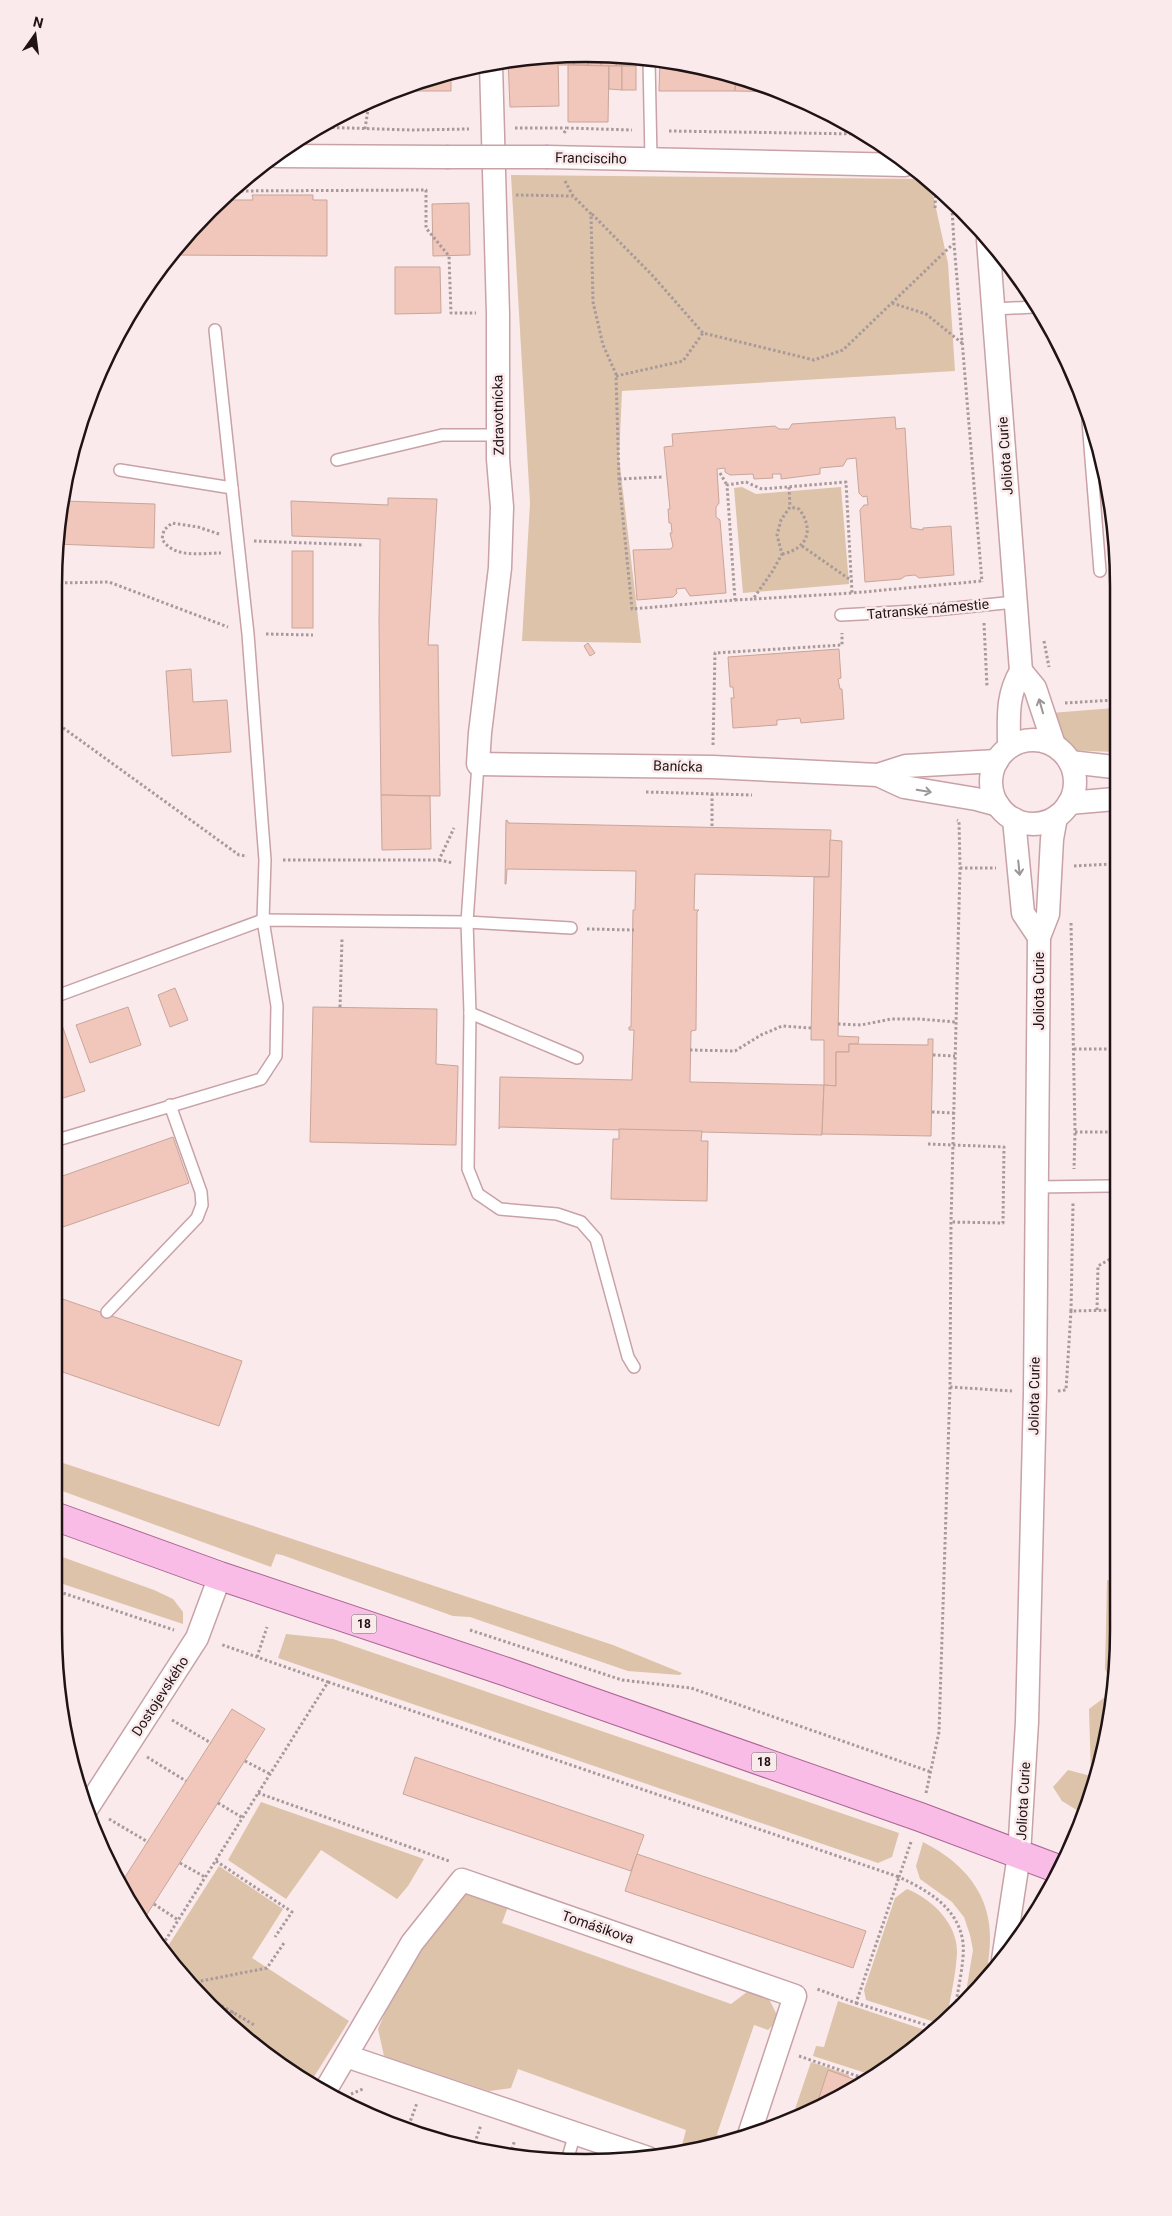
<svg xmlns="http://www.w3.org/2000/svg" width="1172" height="2216" font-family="Roboto,sans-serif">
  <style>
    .green { fill: #dcc3a9 }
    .building { fill: #f0c7ba; stroke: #c9a59a }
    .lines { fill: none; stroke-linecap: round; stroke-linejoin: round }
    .service-casing { stroke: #c8a2a7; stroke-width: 14 }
    .minor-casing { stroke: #c8a2a7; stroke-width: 25 }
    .primary-casing { stroke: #aa6492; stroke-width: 30 }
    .path { stroke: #a8999b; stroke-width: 3; stroke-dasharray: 2.5 2.5; stroke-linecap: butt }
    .service { stroke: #fff; stroke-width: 11 }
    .minor { stroke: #fff; stroke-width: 22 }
    .primary { stroke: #f9bce6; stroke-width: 28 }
    .minor-bridge-casing { stroke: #c8a2a7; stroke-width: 25; stroke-linecap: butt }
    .minor-bridge { stroke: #fff; stroke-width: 22 }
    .oneway { stroke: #9b9596 }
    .labels { text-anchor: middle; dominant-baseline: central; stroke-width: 5; stroke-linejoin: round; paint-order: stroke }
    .shield { fill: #faeaec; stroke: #615456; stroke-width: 1 }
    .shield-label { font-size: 12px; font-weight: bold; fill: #201315 }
    .street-label { font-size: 14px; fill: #201315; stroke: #faeaec }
    .rim { fill: none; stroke: #201315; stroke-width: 2.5 }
  </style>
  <rect width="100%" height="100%" fill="#faeaec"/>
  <g class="green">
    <path d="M511,175L927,179L930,181L948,263L955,371L622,391L619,458L641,643L522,641L530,503Z"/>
    <path d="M742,487L756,494L841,487L849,584L743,593L734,488Z"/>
    <path d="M1114,708V752L1067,750L1054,738L1051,713Z"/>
    <path d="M54,1460L613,1645L682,1673L680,1675L628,1671L470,1617L453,1616L282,1555L276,1554L271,1567L54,1488Z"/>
    <path d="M54,1554L154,1590L173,1599L183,1612V1624L54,1581Z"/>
    <path d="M1107,1580L1117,1583V1665L1113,1689L1105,1669Z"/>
    <path d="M286,1634L333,1639L899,1833L892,1857L878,1863L278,1658Z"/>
    <path d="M1113,1691L1100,1768L1083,1814L1062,1801L1053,1787L1068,1770L1091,1776L1089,1709Z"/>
    <path d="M261,1802L424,1859L408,1886L397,1899L321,1850L286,1899L228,1860Z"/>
    <path d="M923,1842C970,1866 996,1902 989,1955C988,1963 988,1975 984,1981C979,1990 971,1997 964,2004L973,1950L970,1935L964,1917L952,1902L920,1879L916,1866Z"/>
    <path d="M219,1866L283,1909L252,1958L349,2021L310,2083C252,2052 206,2002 163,1954Z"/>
    <path d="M907,1889C932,1899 958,1924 957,1953C956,1975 950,1997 947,2019L941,2024L866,2000L864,1990L895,1898Z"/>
    <path d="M482,1892L509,1904L502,1923L731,2004L751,1989L767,1995L779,2019L768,2030L754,2025L717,2134L727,2143L680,2153L686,2130L518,2069L511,2088L489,2091L384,2056L378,2029L396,1988L459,1895Z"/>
    <path d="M838,2001L931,2032L875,2076L813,2056L816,2046L824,2047Z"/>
    <path d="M811,2062L849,2075V2078L828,2071L815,2110L792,2118Z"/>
  </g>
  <g class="building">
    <path d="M617,55L631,57V66H616Z"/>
    <path d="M617,55L616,66H601V56Z"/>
    <path d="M574,56V65H559V57Z"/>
    <rect x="574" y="56" width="14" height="9"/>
    <path d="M588,56H601V66L588,65Z"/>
    <path d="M558,58L559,106L510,107L508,60Z"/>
    <path d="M660,61L724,72L736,76L735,91H659Z"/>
    <path d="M568,65L609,66L608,122H568Z"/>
    <path d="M609,66H622V90L609,89Z"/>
    <rect x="622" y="66" width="14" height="24"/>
    <path d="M451,74V91H402V88L415,82Z"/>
    <path d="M736,76L776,92L735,91Z"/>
    <path d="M228,195V200H253L252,195H313V200H327V256L170,255Z"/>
    <path d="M469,203L470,255L433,256L432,204Z"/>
    <path d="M395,267H440L441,313L395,314Z"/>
    <path d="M895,417L896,429L905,428L911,528L923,530V528L951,526L954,575L919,578L915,575L905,576L901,579L865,582L860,510L864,505H868L867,496L863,497L859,493L856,458L847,459L843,466L820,468V474L781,479V474H772L773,478L754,479L753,474L730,475L725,472V468L717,469L719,503L716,507V517L720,520L726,593L690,596L685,588L676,589L677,593L673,597L637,600L633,550L671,549L673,546L670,533H672L671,523H669L668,509H670L664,447L673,446L672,434L775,426L779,429H789L792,424Z"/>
    <path d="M388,498L437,499L428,645H438L440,796L381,795L379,622L380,539L292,536L291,501L388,505Z"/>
    <path d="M63,501L155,504L154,548L56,544Z"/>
    <rect x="292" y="551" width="21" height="77"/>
    <path d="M588,643L595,653L590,656L584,646Z"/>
    <path d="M839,649L841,678L838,679L840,689H842L844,719L801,723L800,718L777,720V725L733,728L731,698H734L733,687H730L728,657Z"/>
    <path d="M191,669L193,702L227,700L231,752L172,756L166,671Z"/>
    <path d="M381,795L430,796L431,849L382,850Z"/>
    <path d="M506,820L508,821V823L831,830L829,877L695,874L694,910H699L697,912L696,1030L691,1031L690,1082L824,1085L822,1135L500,1127L499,1129L500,1077L632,1080L634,1030H629V1027H631L633,910H635L636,871L507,869L506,884H505Z"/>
    <path d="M830,840L842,841L838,1036L859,1037L858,1044H849V1052H836V1086L824,1085V1040H811L814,877H829Z"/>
    <path d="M175,988L188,1020L170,1027L158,995Z"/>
    <path d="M128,1007L141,1045L90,1063L76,1025Z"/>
    <path d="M313,1007L437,1009L436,1064L458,1066L456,1145L310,1142Z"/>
    <path d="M62,1025L85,1091L54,1101V1027Z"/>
    <path d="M928,1039H933L931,1136L822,1134L824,1085L836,1086V1052H849V1044L928,1045Z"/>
    <path d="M619,1129L702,1131L701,1141H708L707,1201L611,1199L613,1139H619Z"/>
    <path d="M173,1137L189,1183L63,1227L54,1202V1179Z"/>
    <path d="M54,1202L63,1227L54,1230Z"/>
    <path d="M54,1296L242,1361L219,1426L54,1369Z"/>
    <path d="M1117,1475V1503L1110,1501Z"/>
    <path d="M1112,1650L1117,1652L1116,1664L1108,1662Z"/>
    <path d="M232,1709L265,1729L142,1922L120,1885Z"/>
    <path d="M415,1757L644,1835L631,1871L403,1794Z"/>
    <path d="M637,1854L866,1931L853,1968L625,1891Z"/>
    <path d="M828,2070L864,2083L815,2110Z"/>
  </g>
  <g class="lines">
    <g class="service-casing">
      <g id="service">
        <path d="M649,60L651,159"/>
        <path d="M994,309L1034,307"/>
        <path d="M215,330L232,488"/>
        <path d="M1088,421L1100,571"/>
        <path d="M337,460L442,435H498"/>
        <path d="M841,615L935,610L1015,602"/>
        <path d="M478,764L467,922L571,928"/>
        <path d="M54,997L263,920L467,922L470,1013L468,1169L478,1194L500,1209L557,1214L581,1222L596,1239L628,1357L634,1367"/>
        <path d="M470,1013L577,1058"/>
        <path d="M54,1141L261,1079L276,1056L277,1006L263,920L265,860L262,821L248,634L232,488L120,470"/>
        <path d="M1036,1187L1110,1186"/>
        <path d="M107,1312L197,1218L202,1205L201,1192L170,1105"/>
        <path d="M567,2161L575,2133"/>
      </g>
    </g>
    <g class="minor-casing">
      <g id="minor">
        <path d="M491,64L498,314V459L502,507L500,568L480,733L478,764L713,767L878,775L906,766L997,761"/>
        <path d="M277,156L446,157"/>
        <path d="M548,157L905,165"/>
        <path d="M988,240L1021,671C1006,697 1009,718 1009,747"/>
        <path d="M1021,671L1035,688L1054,745"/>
        <circle cx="1033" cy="782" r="42"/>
        <path d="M1070,762L1114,767"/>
        <path d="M878,775L904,787L976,799L998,805"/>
        <path d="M1069,803L1115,799"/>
        <path d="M1014,819L1023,913L1039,937"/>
        <path d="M86,1810L197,1638L220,1576"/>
        <path d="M1003,1960L1019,1855L1027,1722L1035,1393L1039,937L1048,914L1052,839L1056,817"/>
        <path d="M346,2056L648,2158"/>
        <path d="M325,2091L412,1943L462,1880L795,1996L749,2135"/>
      </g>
    </g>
    <g class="primary-casing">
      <path id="primary" d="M54,1516L220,1576L507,1672L920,1817L1061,1870"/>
    </g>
    <g class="path">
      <path d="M330,120L336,127"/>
      <path d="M317,127L411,130L469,129"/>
      <path d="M515,128H566"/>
      <path d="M365,129L369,103"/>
      <path d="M669,131L860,134"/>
      <path d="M564,133L567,128L632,130"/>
      <path d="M565,181L573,196L591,214L593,302L603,345L616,374L619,479L632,609L735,600L727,485L746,482L762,489L846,482L852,593L982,581"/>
      <path d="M231,191L426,190V228L449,256L451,313H476"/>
      <path d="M516,195L573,196"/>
      <path d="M935,208L936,185"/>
      <path d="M958,208L952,209L954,243L982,582"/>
      <path d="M592,214L652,275L703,333L814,360L843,350L953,244"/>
      <path d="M892,303L926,314L962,343"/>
      <path d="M616,376L683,361L703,333"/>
      <path d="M720,473L727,485"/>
      <path d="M619,479L662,477"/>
      <path d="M219,534L198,527L172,523L164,530L162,539C174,559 201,553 221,553"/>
      <path d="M254,541L364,545"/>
      <path d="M802,546L852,581"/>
      <path d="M782,554C807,549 815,530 799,509L790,507"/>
      <path d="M55,583L109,582L228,627"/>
      <path d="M754,599L852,593"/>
      <path d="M735,600L753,599L772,572L782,554L777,535L781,520L790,507L789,487"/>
      <path d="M984,623L987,687"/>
      <path d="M266,634L313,635"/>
      <path d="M1044,641L1049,667"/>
      <path d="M1065,703L1114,700"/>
      <path d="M55,722L239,855L247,856"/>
      <path d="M713,745L715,653L842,645V633"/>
      <path d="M646,792L752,795"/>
      <path d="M1112,823L1113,976L1115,977"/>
      <path d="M712,826V794"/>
      <path d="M283,860H439L454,828"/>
      <path d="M439,860L453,863"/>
      <path d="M1074,866L1111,864"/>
      <path d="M960,868H996"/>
      <path d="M1071,923L1075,1132L1074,1169"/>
      <path d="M587,929L634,930"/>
      <path d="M340,1007L342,939"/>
      <path d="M838,1024L861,1025L891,1019H919L956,1022"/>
      <path d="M1074,1049H1115"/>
      <path d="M690,1050L735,1051L761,1035L782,1026L811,1028"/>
      <path d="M933,1055L955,1056"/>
      <path d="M932,1112L954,1113"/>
      <path d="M1075,1132H1116"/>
      <path d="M928,1144L1004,1147L1003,1223L951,1222"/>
      <path d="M1097,1310L1098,1266L1112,1258L1116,1261"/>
      <path d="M1071,1311L1073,1203"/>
      <path d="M950,1387L1012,1391"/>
      <path d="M1058,1391L1066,1390L1071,1311L1116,1310"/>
      <path d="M54,1590L174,1630"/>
      <path d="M470,1630L622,1680L691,1688L931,1772"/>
      <path d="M257,1657L267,1627"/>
      <path d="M328,1682L899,1877L856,2003L817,1989"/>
      <path d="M172,1720L211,1743"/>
      <path d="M147,1757L186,1781"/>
      <path d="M245,1761L270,1774"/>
      <path d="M258,1793L449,1861"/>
      <path d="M926,1793L939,1732L950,1387L951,1222L960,868L959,821L957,820"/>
      <path d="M218,1803L243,1818"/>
      <path d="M109,1819L148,1842"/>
      <path d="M911,1842L899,1877C927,1890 959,1908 963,1943C965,1960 957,1995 954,2013"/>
      <path d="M216,1861L292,1912L275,1937"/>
      <path d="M180,1863L205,1877"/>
      <path d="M119,1883L121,1884"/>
      <path d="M154,1904L178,1920"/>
      <path d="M160,1949L328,1682L220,1644"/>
      <path d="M191,1983L267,1968L284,1943"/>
      <path d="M200,1993L256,2026"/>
      <path d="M856,2003L936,2028"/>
      <path d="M227,2022L233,2011"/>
      <path d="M799,2056L869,2080"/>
      <path d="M351,2094L363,2089"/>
      <path d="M407,2130L417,2103"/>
      <path d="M473,2148L481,2125"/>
      <path d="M510,2154L515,2140"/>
    </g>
    <use href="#service" class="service"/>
    <use href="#minor" class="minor"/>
    <use href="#primary" class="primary"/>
    <g class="minor-bridge-casing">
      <path id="minor-bridge" d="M446,157H548"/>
    </g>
    <use href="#minor-bridge" class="minor-bridge"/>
  </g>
  <defs><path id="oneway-shaft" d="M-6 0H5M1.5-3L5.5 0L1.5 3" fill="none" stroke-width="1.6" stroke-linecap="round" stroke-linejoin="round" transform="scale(1.25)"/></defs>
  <g class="oneway">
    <use href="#oneway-shaft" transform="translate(1041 706) rotate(-106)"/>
    <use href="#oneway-shaft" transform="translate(924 791) rotate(10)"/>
    <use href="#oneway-shaft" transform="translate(1019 868) rotate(84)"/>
  </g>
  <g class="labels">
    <g class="shield">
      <rect x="351.5" y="1614.5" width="25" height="19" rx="4"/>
      <rect x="751.5" y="1752.5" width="25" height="19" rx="4"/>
    </g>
    <g class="shield-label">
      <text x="364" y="1624">18</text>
      <text x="764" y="1762">18</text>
    </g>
    <g class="street-label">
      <text transform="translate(591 158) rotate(1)">Francisciho</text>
      <text transform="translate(498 415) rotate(-91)">Zdravotnícka</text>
      <text transform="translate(1005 456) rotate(-94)">Joliota Curie</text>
      <text transform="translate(928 609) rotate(-5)">Tatranské námestie</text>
      <text transform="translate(678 766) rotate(2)">Banícka</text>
      <text transform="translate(1039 991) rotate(-90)">Joliota Curie</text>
      <text transform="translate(1034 1396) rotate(-89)">Joliota Curie</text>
      <text transform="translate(160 1696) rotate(-57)">Dostojevského</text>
      <text transform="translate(1023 1801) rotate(-87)">Joliota Curie</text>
      <text transform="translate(598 1927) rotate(19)">Tomášikova</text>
    </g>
  </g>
  <path d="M0 0H1172V2216H0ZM586 62H586A524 524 0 0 1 1110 586V1630A524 524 0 0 1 586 2154H586A524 524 0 0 1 62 1630V586A524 524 0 0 1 586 62Z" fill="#faeaec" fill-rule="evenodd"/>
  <path class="rim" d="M586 62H586A524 524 0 0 1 1110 586V1630A524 524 0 0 1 586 2154H586A524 524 0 0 1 62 1630V586A524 524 0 0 1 586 62Z"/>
  <g transform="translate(35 35) rotate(14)" stroke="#faeaec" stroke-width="4" paint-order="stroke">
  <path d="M0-4L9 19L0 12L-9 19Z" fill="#201315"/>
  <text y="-8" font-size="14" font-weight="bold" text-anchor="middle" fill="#201315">N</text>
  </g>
</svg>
